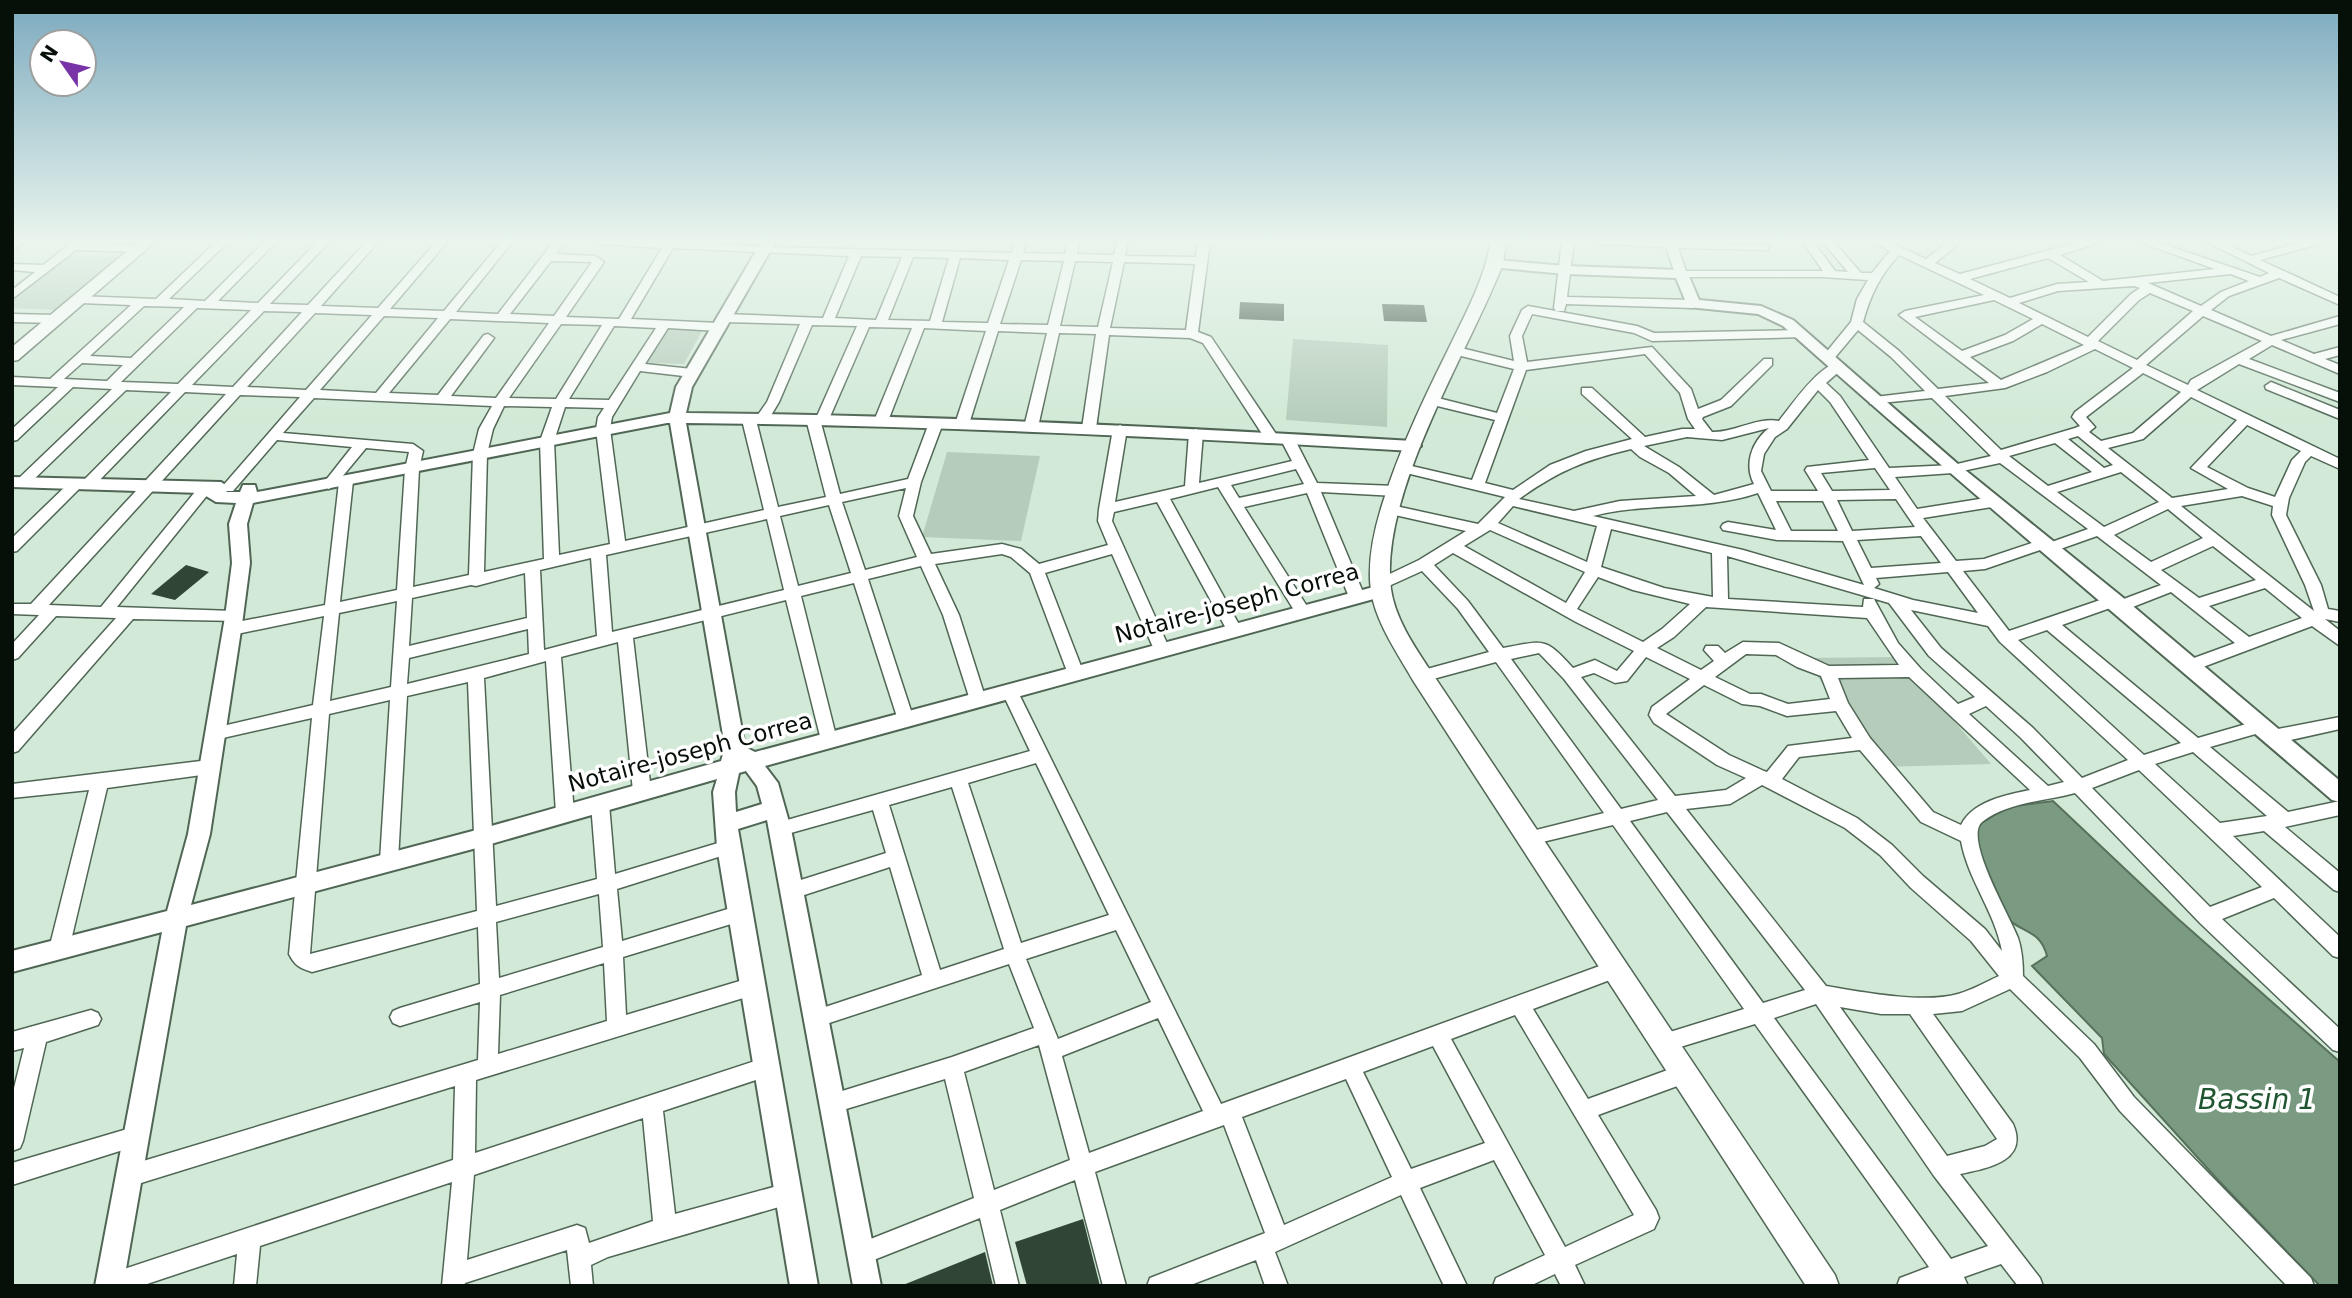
<svg xmlns="http://www.w3.org/2000/svg" width="2352" height="1298" font-family="'DejaVu Sans',sans-serif">
  <style>
    .green { fill: #b5ccba }
    .water { fill: #7a9b81; stroke: #58715d; stroke-width: 2 }
    .building { fill: #304535 }
    .lines { fill: none; stroke-linecap: round; stroke-linejoin: round }
    .minor-casing { stroke: #506655; stroke-width: 3 }
    .tertiary-casing { stroke: #506655; stroke-width: 4 }
    .secondary-casing { stroke: #506655; stroke-width: 3 }
    .minor { fill: #fff; fill-rule: evenodd }
    .tertiary { fill: #fff; fill-rule: evenodd }
    .secondary { fill: #fff; fill-rule: evenodd }
    .labels { text-anchor: middle; dominant-baseline: central; stroke-width: 7; stroke-linejoin: round; paint-order: stroke }
    .street-label { font-size: 23px; fill: #070f09; stroke: #fff }
    .near-water-label { font-size: 28px; font-style: italic; fill: #205531; stroke: #fff }
  </style>
  <rect width="100%" height="100%" fill="#d1e9d6"/>
  <g class="green">
    <path d="M71,255L121,257L57,310L12,308V301Z"/>
    <path d="M666,328L703,329L684,364L646,363Z"/>
    <path d="M1293,339L1388,345L1387,427L1286,420Z"/>
    <path d="M947,452L1040,456L1021,541L922,537Z"/>
    <path d="M1899,657L1991,764L1880,767L1805,658Z"/>
  </g>
  <path class="water" d="M2053,801L2177,918L2340,1062V1286H2320L2218,1180L2104,1054L2102,1038L2032,966L2047,956C2040,928 2019,933 2005,916C1984,891 1980,857 1975,827L2008,807Z"/>
  <g class="building">
    <path d="M1240,302L1284,304V321L1239,319Z"/>
    <path d="M1382,304L1424,305L1427,322L1384,321Z"/>
    <path d="M186,565L209,572L175,600L151,594Z"/>
    <path d="M1083,1219L1100,1286H1027L1015,1242Z"/>
    <path d="M985,1252L993,1286H903V1285Z"/>
  </g>
  <g class="lines">
    <g class="minor-casing">
      <g id="minor">
        <path d="M13,241H26L12,251Z"/>
        <path d="M74,241L140,246L146,249L140,252L76,250L12,299V290L35,272L12,270V264L43,265Z"/>
        <path d="M217,241H229L169,299L205,301L265,241H277L218,301L258,303L318,241H330L270,304L308,305L367,241H379L321,306L378,308L437,241H448L390,309L444,311L502,241H513L456,312L498,314L554,241H565L556,254L595,256L604,262L566,317L619,319L662,248L600,244L595,241H673L764,247L1012,253L1015,241H1026L1023,253L1065,254L1068,241H1079L1077,254L1114,255L1117,241H1128L1125,256L1196,257L1198,241H1210L1198,332L1211,337L1278,437L1276,440H1266L1203,343L1190,338L1109,335L1096,428L1089,432L1082,428L1096,334L1059,333L1038,427L1031,431L1024,427L1047,333L998,331L969,424L962,428L955,424L986,331L924,328L888,421L886,424H876L874,421L912,328L869,327L829,419L821,423L840,494L908,479L929,423L936,419L943,423L921,482L913,516L931,554L1002,544L1021,549L1039,564L1108,545L1098,521L1099,509L1113,429L1120,425L1127,429L1115,502L1185,486L1189,433L1196,429L1203,433L1199,483L1292,461L1280,438L1287,434L1294,438L1317,483L1396,486L1403,491L1396,496L1321,492L1365,597L1357,602L1349,597L1307,493L1244,507L1310,611L1302,616L1297,615L1218,487L1170,499L1242,630L1234,636L1229,634L1157,502L1114,512L1112,521L1170,650L1162,656L1156,654L1112,554L1045,573L1084,674L1082,678H1070L1068,674L1030,573L1011,557L1002,554L935,564L959,615L986,700L984,704H972L970,700L943,615L921,566L868,579L914,720L912,724H900L898,720L854,583L801,596L837,740L835,745H823L821,740L786,600L633,638L651,791L648,796L642,798L636,796L633,791L618,642L561,657L574,813L571,818L565,820L559,818L556,813L546,661L484,678L496,906L597,879L591,804L594,799L600,797L606,799L609,804L615,874L728,840L734,842L737,847L734,852L617,889L622,941L741,905L748,907L750,913L748,919L741,921L623,957L626,1015L753,977L760,980L763,986L760,992L753,995L476,1080L475,1153L767,1057L774,1060L777,1067L774,1074L663,1111L675,1214L788,1183L796,1186L799,1194L796,1202L608,1257L591,1265L593,1286H571L567,1250L465,1283L464,1286H442L452,1182L260,1246L256,1286H234L237,1254L141,1286H98L101,1277L109,1274L453,1160L455,1086L128,1187L120,1184L117,1176L120,1168L478,1060L480,1002L400,1026L393,1023L390,1017L393,1011L400,1008L480,984L478,927L312,972C300,968 295,966 289,954L312,718L214,740L208,739L206,734L208,729L214,728L313,705L324,616L232,635L224,629L232,623L325,605L339,482L329,489L322,485L352,447L277,440L233,491H223L221,488L300,397L240,395L49,605L101,607L199,487L204,485L211,490L209,493L117,607L234,611L242,617L239,621L133,619L18,751L12,753V734L116,618L56,616L18,658L12,660V644L39,615L12,614V604H31L226,394L185,392L91,489L80,488L17,551L12,552V538L70,482L81,483L171,392L126,390L28,485L23,486L16,482L18,479L112,389L73,387L17,440L12,441V429L58,387L12,385V377L50,379L131,305L81,303L77,302V296L156,299ZM673,248L849,256L823,318L724,314L718,318L724,322L800,324L767,402L755,419L757,422H767L779,402L812,325L857,326L817,416H808L806,419L826,497L778,507L756,420L749,416L742,420L764,510L625,541L610,429L612,417L640,371L692,377L698,373L692,369L645,364L668,328L719,331L725,327L719,323L631,319ZM861,256L902,257L876,320L835,318ZM913,257L949,258L930,321L888,320ZM960,258L1009,260L988,323L942,322ZM1021,260L1064,261L1048,325L1000,324ZM551,261L592,262L554,316L510,314ZM1075,261L1113,262L1098,327L1060,326ZM1124,262L1195,264L1186,330L1110,328ZM144,306L184,307L131,358L90,356ZM197,308L251,310L178,384L121,382ZM264,311L302,312L233,387L192,385ZM315,313L372,315L306,390L247,387ZM384,316L438,318L376,393L320,390ZM450,319L549,323L496,398L451,396L494,338L488,334L484,335L438,395L389,393ZM561,324L602,325L556,399L509,398ZM614,326L656,328L609,400L569,399ZM82,363L123,365L107,381L64,379ZM314,398L492,406L479,429L473,454L469,575L413,587L419,469L423,451L413,444L283,433ZM504,406L552,407L540,441L544,559L484,572L487,454L493,429ZM565,407L604,408L598,417L596,429L610,544L559,555L554,441ZM366,448L409,452L405,469L397,590L340,602L353,481L351,478L342,477ZM1296,469L1304,484L1239,498L1231,485ZM906,488L899,516L917,557L865,570L842,502ZM829,505L851,573L798,586L780,516ZM767,519L784,590L612,632L606,555ZM591,558L597,636L544,650L540,570ZM525,573L527,618L409,646L412,598L471,585L476,586ZM397,601L391,687L330,701L339,613ZM528,629L529,654L407,684L409,658ZM468,682L477,911L310,954L329,714L390,700L380,861L383,866L389,869L395,866L398,861L407,696ZM599,894L603,947L499,978L496,922ZM604,963L607,1021L498,1054L500,995ZM643,1118L653,1221L589,1243L585,1228L577,1225L467,1260L474,1175Z"/>
        <path d="M1562,241H1574L1567,297L1693,300L1699,304L1693,308L1566,304L1564,311H1556L1554,308Z"/>
        <path d="M1595,241L1764,245L1768,246V250L1678,248L1686,271H1823L1802,241H1813L1835,271L1848,272L1822,241H1833L1861,273H1872L1890,251L1871,241H1886L1926,259L1949,241H1962L1935,263L1960,274L2084,241H2104L2060,255L2103,281L2215,269L2137,241H2154L2260,277L2269,273L2205,241H2220L2251,256L2306,241H2331L2260,260L2340,297V305L2279,278L2229,296L2211,310L2271,336L2340,316V324L2281,340L2314,354L2340,347V355L2325,359L2340,365V374L2272,345L2249,359L2340,393V402L2239,364L2197,390L2340,459V469L2311,456L2305,462L2289,498L2286,515L2321,585L2328,609L2340,611V622L2325,619L2340,631V646L2312,626L2195,670H2183L2181,666L2183,662L2235,643L2171,592L2125,610L2120,611L2113,607L2062,625L2198,738L2260,720L2266,721L2268,726L2266,731L2210,747L2288,812L2340,801V815L2285,827L2340,873V892L2334,890L2264,831L2233,836L2340,937V958L2333,956L2274,898L2222,919L2340,1029V1052L2333,1050L2200,923L2075,793C2046,801 2007,802 1982,822C1963,838 2011,918 2018,938C2022,950 2023,963 2023,976L2094,1044L2134,1097L2311,1278L2314,1286H2287L2120,1111L2080,1058L2010,989L1962,1011L1933,1014L2013,1124C2029,1161 1988,1168 1960,1174L2040,1278L2043,1286H2018L2001,1264L1964,1277L1968,1286H1897L1900,1278L1929,1267L1755,1024L1664,1052L1657,1050L1654,1043L1657,1036L1744,1009L1613,825L1530,845L1524,843L1521,838L1524,833L1604,813L1496,662L1422,682L1416,680L1414,676L1416,672L1489,652L1458,609L1422,571L1380,590L1372,585L1375,581L1419,560L1466,531L1386,513L1384,510L1386,507L1391,505L1478,524L1505,497L1398,471L1396,468L1403,464L1472,480L1495,420L1429,404L1428,401L1434,397L1497,413L1514,369L1453,354L1451,351L1457,347L1514,361L1510,336L1522,310L1528,306L1637,326L1654,333L1801,330L1805,331V337L1652,341L1634,333L1532,314L1522,336L1527,362L1652,347L1691,389L1698,409L1721,400L1764,359H1772V365L1731,406L1703,417L1702,419L1712,432C1735,433 1755,417 1779,421C1791,406 1822,360 1842,363V369L1826,383L1840,396L1889,468L1953,465L1991,456L1932,398L1870,404V398L1875,397L1925,391L1891,357L1858,330L1832,361H1824V355L1851,322L1857,299L1868,280L1822,277H1681L1675,274L1666,247L1600,244ZM1899,255L1984,295L1905,311L1899,315L1989,383L1938,389L1899,351L1863,322C1870,296 1880,275 1899,255ZM2048,258L2089,282L2057,284L2010,298L1970,279ZM2231,274L2249,281L2221,292L2201,306L2148,283ZM2134,286L2140,288L2131,294L2088,337L2019,303L2058,291ZM2150,293L2193,311L2137,360L2098,341L2139,300ZM1994,300L2033,319L2005,335L1962,351L1915,317ZM2203,316L2262,341L2191,380L2188,385L2146,365ZM2042,324L2084,345L2001,380L1970,357L2013,341ZM2095,349L2133,368L2075,412L2072,417L2080,426L2075,428L2001,450L1945,396L2005,388L2047,372ZM1645,354L1680,393L1688,419L1695,429H1682L1645,437L1592,388H1582V394L1632,439L1586,451L1550,465L1513,490L1485,483L1526,370ZM2143,373L2181,392L2133,433L2101,441L2089,432L2095,427L2086,417ZM1818,390L1830,402L1869,460L1807,467L1805,470L1818,491H1771L1761,471L1764,454L1775,437L1787,429ZM2191,397L2237,420L2191,468L2228,489L2172,498L2108,448L2143,439ZM2247,425L2301,451L2292,460L2275,497L2248,488L2207,467ZM1769,428C1751,442 1744,465 1754,484L1714,495L1679,467L1644,446L1687,437L1722,440ZM2078,436L2113,465L2104,468L2068,439ZM2055,443L2092,472L2048,486L2009,456ZM1631,449L1640,457L1669,473L1696,496L1620,501L1574,511L1519,499C1558,471 1585,460 1631,449ZM2000,463L2088,529L2049,543L2043,539L2038,541L1984,559L1956,561L1923,518L1992,507L1999,502L1997,499L1992,497L1917,509L1895,477L1953,473ZM1875,468L1890,490L1832,491L1821,473ZM2121,472L2159,502L2104,527L2057,492ZM1758,493L1776,530L1728,522L1723,524L1721,527L1723,530L1777,540L1843,541L1864,585L1743,550L1593,516C1647,502 1704,511 1758,493ZM2242,496L2273,506L2272,515L2305,585L2314,611L2181,506ZM1896,499L1915,527L1852,531L1837,500ZM1776,501H1823L1838,531H1791ZM1513,506L1597,526L1587,562L1498,523ZM2168,509L2203,538L2151,562L2114,535ZM1611,529L1712,553L1713,597L1664,588L1601,567ZM1490,530L1585,572L1566,603L1464,546ZM1921,536L1941,563L1871,568L1857,540ZM2097,536L2161,585L2121,600L2114,596L2109,597L2009,631L1963,571L1985,569L2043,549L2049,553ZM2213,546L2256,580L2199,598L2161,570ZM1453,553L1576,622L1634,651L1617,671L1595,660L1573,668C1544,636 1544,641 1503,648L1468,601L1434,565ZM1727,556L1889,603L1929,656L1975,697L1958,704L1921,669L1898,643L1874,599H1864L1863,607L1728,599ZM1948,572L1978,613L1913,600L1874,588L1879,584L1876,578ZM1598,577L1633,590L1690,604L1662,629L1643,642L1577,609ZM2265,588L2302,618L2249,637L2209,606ZM1706,607L1867,618L1899,665L1829,666L1779,643L1743,642L1725,653L1718,646H1706L1704,650L1714,661L1701,670L1657,648L1674,637ZM1911,610L1988,626L2000,642L2128,760L2082,778L2033,728L1941,648ZM2047,630L2181,743L2144,755L2018,640ZM1539,653L1564,679L1658,800L1621,809L1511,659ZM1746,654L1776,655L1797,667L1821,676L1830,699L1788,704L1761,694H1750L1715,677ZM1646,657L1690,679L1652,707L1649,715L1654,723L1717,765L1746,778L1726,790L1675,796L1581,677L1594,673L1615,683L1627,681ZM1909,677L2030,790C2006,795 1973,801 1961,825L1933,812L1870,738L1848,703L1838,678ZM1704,685L1742,704L1760,706L1787,716L1836,711L1852,738L1788,746L1767,772L1764,771L1729,755L1666,714ZM1986,706L2021,738L2064,782L2048,786L1969,714ZM1860,750L1921,822L1961,841C1968,880 1995,912 2002,951L1985,929L1923,876L1892,845L1857,818L1782,779L1799,757ZM2193,752L2267,816L2220,823L2155,764ZM2139,770L2262,887L2210,907L2092,788ZM1762,785L1845,828L1880,855L1911,888L1971,941L1999,976C1986,982 1972,990 1958,994C1923,1004 1862,992 1826,986L1686,809L1730,804ZM1667,812L1805,990L1763,1003L1630,821ZM1816,1004L1934,1176L1988,1246L1951,1259L1774,1018ZM1840,1007L1881,1014H1910L1997,1139L1985,1146L1947,1156Z"/>
        <path d="M12,314L57,315L63,319L57,323L12,322Z"/>
        <path d="M2271,382L2340,410V419L2266,389L2265,386Z"/>
        <path d="M1010,686L1016,688L1018,692L1221,1104L1616,960L1623,963L1626,969L1623,975L1533,1009L1588,1099L1684,1064L1691,1067L1694,1074L1691,1081L1598,1115L1656,1210L1659,1218L1654,1229L1575,1265L1585,1286H1561L1555,1274L1530,1286H1493L1496,1278L1545,1255L1494,1160L1420,1188L1467,1286H1444L1401,1195L1275,1252L1288,1286H1265L1256,1260L1188,1286H1147L1150,1278L1265,1233L1224,1125L1095,1172L1126,1286H1103L1075,1180L1000,1210L1019,1286H996L980,1218L861,1265L853,1262L850,1254L853,1246L974,1198L945,1079L833,1113L826,1110L823,1103L826,1096L952,1057L1034,1028L1009,964L817,1027L810,1024L807,1018L810,1012L922,975L890,867L792,899L785,897L783,891L785,885L886,853L873,810L780,836L774,834L771,829L774,824L780,822L1030,751L1002,692L1004,688ZM1036,763L1109,915L1021,943L968,783ZM952,787L1004,949L940,970L889,805ZM1116,930L1151,1002L1058,1039L1026,959ZM1515,1015L1634,1215L1565,1247L1451,1039ZM1158,1018L1203,1111L1089,1153L1062,1056ZM1039,1045L1070,1160L994,1190L964,1072ZM1433,1046L1485,1143L1411,1169L1363,1072ZM1346,1079L1392,1177L1284,1225L1242,1117Z"/>
        <path d="M2340,717V729L2273,744L2267,742L2265,737L2267,732L2273,730Z"/>
        <path d="M209,760L215,762L218,767L215,772L209,774L107,788L69,949L66,955L59,957L52,955L49,949L89,790L12,798V784Z"/>
        <path d="M91,1010L98,1013L101,1019L98,1025L46,1042L23,1141L20,1148L12,1151V1096L24,1048L12,1051V1032Z"/>
        <path d="M134,1127L142,1130L145,1137L142,1144L12,1185V1163Z"/>
      </g>
    </g>
    <g class="tertiary-casing">
      <g id="tertiary">
        <path d="M762,241H776L692,387L686,413C929,415 1171,427 1413,441L1421,446L1413,451C1171,437 929,425 686,423L745,747L755,752L1381,585L1388,586L1390,591L1388,596L1381,597L765,766L778,783L791,829L881,1286H853L767,820L738,829L818,1286H790L717,847L713,792L717,779L484,846L186,926L123,1286H95L162,932L12,972V951L167,911L188,834L225,617L232,563L229,524L236,503L216,502L201,493L12,487V477L221,482L230,488L226,492H240L243,485H255L257,492L263,491L670,413L676,387ZM667,423H670L725,747L721,761L484,828L191,905L210,834L243,617L250,563L247,524L253,503ZM746,771L757,786L762,804L736,812L735,792L739,773Z"/>
        <path d="M1495,260L1566,266L1681,270L1688,274L1699,300L1761,306L1793,320L1959,465L2121,596L2340,781V802L2332,800C2149,642 1963,487 1783,326L1758,314L1688,307L1676,278L1566,274L1490,267L1488,264Z"/>
      </g>
    </g>
    <g class="secondary-casing">
      <g id="secondary">
        <path d="M139,241H156L18,360L12,361V347Z"/>
        <path d="M1491,241H1506L1503,264C1468,353 1379,494 1391,589C1395,618 1414,646 1430,670L1835,1275L1839,1286H1806L1414,682C1398,654 1376,623 1371,591C1367,561 1374,530 1383,502C1399,451 1422,402 1446,354C1463,318 1484,282 1491,241Z"/>
      </g>
    </g>
    <use href="#minor" class="minor"/>
    <use href="#tertiary" class="tertiary"/>
    <use href="#secondary" class="secondary"/>
  </g>
  <linearGradient id="sky" x2="0" y2="1"><stop stop-color="#7caabf"/><stop offset="0.57" stop-color="#eaf5ed"/><stop offset="1" stop-color="#eaf5ed" stop-opacity="0"/></linearGradient>
  <rect width="2352" height="423" fill="url(#sky)"/>
  <g class="labels">
    <g class="street-label">
      <text transform="translate(1237 603) rotate(-15)">Notaire-joseph Correa</text>
      <text transform="translate(690 752) rotate(-15)">Notaire-joseph Correa</text>
    </g>
    <g class="near-water-label">
      <text x="2257" y="1099">Bassin 1</text>
    </g>
  </g>
  <rect width="2352" height="1298" fill="none" stroke="#070f09" stroke-width="28"/>
  <g transform="translate(63 63) rotate(304)"><circle r="33" fill="#ffffff" stroke="#9c9f9d" stroke-width="2"/>
  <path d="M0-5L12 26L0 18L-12 26Z" fill="#7833a6"/>
  <text y="-10" font-size="19" font-weight="bold" text-anchor="middle" fill="#070f09">N</text>
  </g>
</svg>
